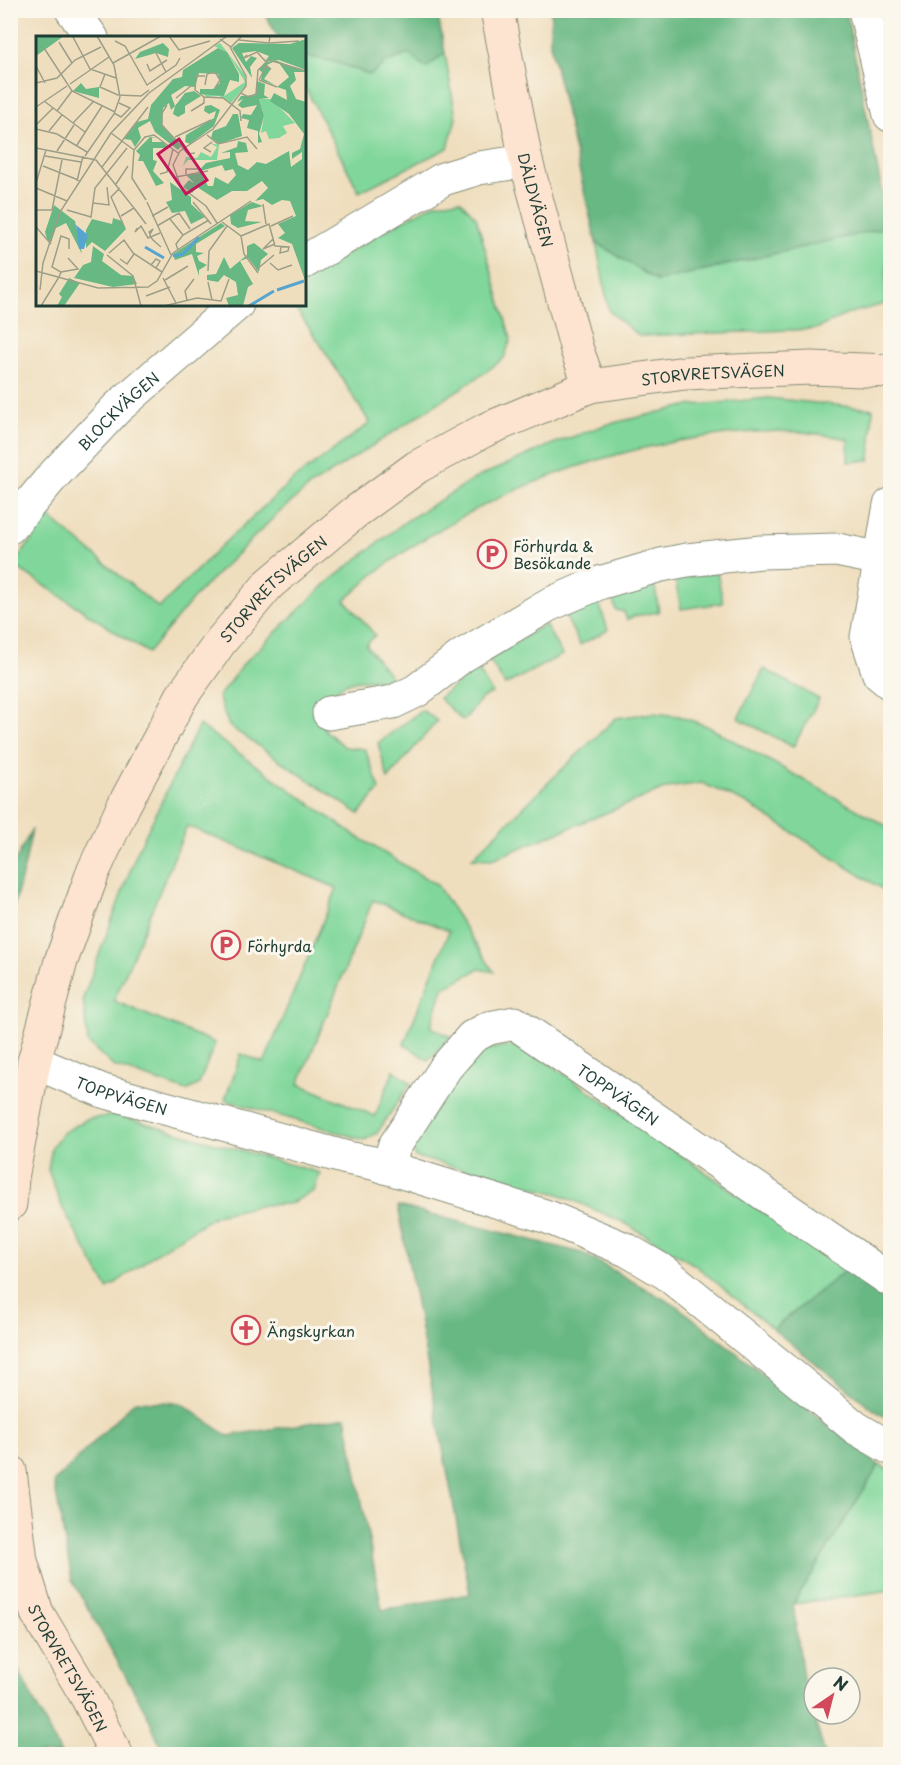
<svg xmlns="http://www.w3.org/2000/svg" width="901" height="1765" font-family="'Playpen Sans',sans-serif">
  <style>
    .green { fill: #81d79b; stroke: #508a68; stroke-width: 1.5 }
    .forest { fill: #68b883; stroke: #447a5c; stroke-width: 1.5 }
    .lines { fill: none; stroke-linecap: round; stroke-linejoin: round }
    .street-casing { stroke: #878e79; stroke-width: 35 }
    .secondary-casing { stroke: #878e79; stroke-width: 35 }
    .street { stroke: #fff; stroke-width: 33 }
    .secondary { stroke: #fde4d0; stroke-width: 33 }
    .labels { text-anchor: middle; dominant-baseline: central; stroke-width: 6; stroke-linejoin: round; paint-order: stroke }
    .street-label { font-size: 15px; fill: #1f3d34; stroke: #fbf7ec }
    .poi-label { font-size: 15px; fill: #1f3d34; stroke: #fbf7ec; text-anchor: start }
    .inset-river { fill: none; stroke: #58a4d0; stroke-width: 3 }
    .inset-road { fill: none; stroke: #9c9e87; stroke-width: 1.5 }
    .view { fill: #c2185b; fill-opacity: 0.15; stroke: #c2185b; stroke-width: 3 }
    .inset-edge { fill: none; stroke: #1f3d34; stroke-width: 3 }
  </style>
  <rect width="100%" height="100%" fill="#fbf7ec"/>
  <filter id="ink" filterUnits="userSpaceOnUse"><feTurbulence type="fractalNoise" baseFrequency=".0167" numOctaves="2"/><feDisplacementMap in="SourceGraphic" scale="12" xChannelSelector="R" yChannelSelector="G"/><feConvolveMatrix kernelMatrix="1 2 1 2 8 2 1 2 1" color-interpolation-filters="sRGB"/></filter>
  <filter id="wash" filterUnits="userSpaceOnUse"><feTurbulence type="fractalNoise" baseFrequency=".008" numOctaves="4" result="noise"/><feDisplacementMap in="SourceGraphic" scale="24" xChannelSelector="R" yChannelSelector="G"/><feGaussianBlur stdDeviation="1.35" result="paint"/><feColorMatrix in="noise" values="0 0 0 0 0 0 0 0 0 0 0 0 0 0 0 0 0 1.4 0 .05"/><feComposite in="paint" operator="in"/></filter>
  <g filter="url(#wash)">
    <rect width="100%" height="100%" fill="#efdebe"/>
    <g class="green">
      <path d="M445,53L456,118L448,148L359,192L305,87V56L335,62L370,75L387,62L409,54L426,67Z"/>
      <path d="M460,200L476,217L511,339L504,358L483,374L310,486L273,518L197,594L148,653L13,565L49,517L159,608L223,544L294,479L370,423L319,342L293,305L304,304L305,280L378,234L436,203Z"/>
      <path d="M889,227L885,304L850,313L816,329L639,336L609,311L596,242L657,281Z"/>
      <path d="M768,398L873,409L870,460L848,462V439C832,436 815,433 799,432C768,430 734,433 704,437C588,453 477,498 383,567C370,577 358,589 345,600L375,635L366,645L392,678C382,681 373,680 362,680C339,681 329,696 316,713L327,732L345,747L365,749L380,789L359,814L229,726L218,697L243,664L328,582L406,521L476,478L550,445L605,425L686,406Z"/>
      <path d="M717,572L723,603L681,609L675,579Z"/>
      <path d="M654,581L659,612L634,616L627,620L624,612L616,610L611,595Z"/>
      <path d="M598,600L608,630L580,645L565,615Z"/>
      <path d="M545,624L562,655L505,685L489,659Z"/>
      <path d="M477,668L492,693L482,698L463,721L439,698Z"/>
      <path d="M764,669L819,699L793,747L738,718Z"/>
      <path d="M422,710L437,721L388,779L378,743Z"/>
      <path d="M653,713L679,716L707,726L890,828V894L746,803L702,783L667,788L493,859L472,858L554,777L616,718Z"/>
      <path d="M199,725L353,834L437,885L494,972L479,969L443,988L431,1027L451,1037L428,1060L404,1044L449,931L373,900L299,1084L375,1116L394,1070L411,1083L377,1133L365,1140L225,1100L241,1054L264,1063L337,888L187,826L114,1001L215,1043L199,1084L187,1091L113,1066L88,1043L83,998L137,852Z"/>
      <path d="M512,1046L533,1052L846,1270L773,1329L695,1265L625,1223L559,1194L415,1157L411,1144L449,1088L485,1049Z"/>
      <path d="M117,1115L320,1173L314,1191L289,1204L263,1205L216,1215L159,1251L108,1289L62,1207L48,1170L52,1146L64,1132L87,1119Z"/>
      <path d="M879,1465L890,1471V1590L793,1604Z"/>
    </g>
    <g class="forest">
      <path d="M263,11H437L445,53L426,68L409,54L387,62L370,75L335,62L305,56L304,38L278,37Z"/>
      <path d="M551,11H846L889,227L657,281L596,242L550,44Z"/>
      <path d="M32,829L25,864L11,917V869Z"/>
      <path d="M398,1206L582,1253L678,1307L879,1465L793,1604L804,1685L825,1754H164L148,1716L72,1580L54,1482L135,1401L181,1403L228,1436L346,1417L382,1610L470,1594Z"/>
      <path d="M846,1270L890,1299V1420L874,1410L773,1329Z"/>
      <path d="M11,1656L61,1754H11Z"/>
    </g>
  </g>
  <g filter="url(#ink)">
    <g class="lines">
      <g class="street-casing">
        <g id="street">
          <path d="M72,10L92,38"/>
          <path d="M865,10L890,115"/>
          <path d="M304,262L443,179L479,168L526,161"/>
          <path d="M890,505L867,637L879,674L890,683"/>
          <path id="s1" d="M10,527L52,477L117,408L237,304"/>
          <path d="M329,713L393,702L416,691L462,656L548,605L599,583L661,565L687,560L761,552L837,550L881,559"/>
          <path id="s2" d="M34,1062L103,1091L347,1158L373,1163L548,1217L627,1250L666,1273L856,1428L890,1448"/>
          <path id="s3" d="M388,1168L394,1147L446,1067L472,1037L489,1028L515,1023L890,1280"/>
        </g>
      </g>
      <g class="secondary-casing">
        <g id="secondary">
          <path id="s4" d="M497,10L526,161L577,350L590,386"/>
          <path id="s5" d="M10,1204L12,1178L34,1062L61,961L93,872L124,805L182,696L221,641L269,584L354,513L417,467L485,430L590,386L685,373L811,368L890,371"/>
          <path id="s6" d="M10,1471L21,1561L37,1613L87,1697L116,1754"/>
        </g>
      </g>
      <use href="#street" class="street"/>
      <use href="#secondary" class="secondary"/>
    </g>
  </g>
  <defs>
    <g id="parking-ring" transform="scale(1.5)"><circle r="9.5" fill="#fbf7ec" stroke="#d1495b" stroke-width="1.5"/><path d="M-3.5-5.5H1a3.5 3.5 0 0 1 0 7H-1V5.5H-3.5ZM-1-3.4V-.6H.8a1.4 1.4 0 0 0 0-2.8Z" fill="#d1495b"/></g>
    <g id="church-ring" transform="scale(1.5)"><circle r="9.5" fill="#fbf7ec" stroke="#d1495b" stroke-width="1.5"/><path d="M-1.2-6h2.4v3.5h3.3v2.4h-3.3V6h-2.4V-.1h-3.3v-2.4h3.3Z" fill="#d1495b"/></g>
  </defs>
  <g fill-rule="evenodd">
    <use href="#parking-ring" x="492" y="554"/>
    <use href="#parking-ring" x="226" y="945"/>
    <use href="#church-ring" x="246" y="1330"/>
  </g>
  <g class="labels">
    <g class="street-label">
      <text stroke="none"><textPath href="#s4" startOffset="194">DÄLDVÄGEN</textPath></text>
      <text stroke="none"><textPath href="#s5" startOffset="1186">STORVRETSVÄGEN</textPath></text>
      <text stroke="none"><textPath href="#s1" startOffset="159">BLOCKVÄGEN</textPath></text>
      <text stroke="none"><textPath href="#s5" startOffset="682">STORVRETSVÄGEN</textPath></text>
      <text stroke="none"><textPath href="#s2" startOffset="94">TOPPVÄGEN</textPath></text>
      <text stroke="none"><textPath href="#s3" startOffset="328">TOPPVÄGEN</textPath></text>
      <text stroke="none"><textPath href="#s6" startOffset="208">STORVRETSVÄGEN</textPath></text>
    </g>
    <g class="poi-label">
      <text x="513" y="545">Förhyrda &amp;<tspan x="513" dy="17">Besökande</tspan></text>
      <text x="247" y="945">Förhyrda</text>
      <text x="267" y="1330">Ängskyrkan</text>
    </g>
  </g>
  <g transform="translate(36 36)">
    <rect width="270" height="270" fill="#efdebe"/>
    <path d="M184,7L209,39L210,49L195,67L183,60L171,61L167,58H182L188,60L209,46L191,16L178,10ZM223,63H235L259,87L247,90L251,97L243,102L233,103L230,95L225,97L228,80ZM174,107L183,109L181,124H152L147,130L150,121L161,122L165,116L175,121L181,111Z" fill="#81d79b"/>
    <path d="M0,0H28L0,20ZM270,3V34L243,24L230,25L228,21L230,24L233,20L220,15L206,17L210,26L215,20L221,22L214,31L216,42L196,12L203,7L254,8ZM127,7L133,13L132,21L120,17L99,23L104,16ZM182,12L191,16L203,38V46L194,44L188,60L164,58V53H177L184,47L182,38L163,37L159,51L149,50L135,59L139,70L149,57L158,55L165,60L149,70V77L142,81L137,78L139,70L135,74L133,67L127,72L126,89L146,109L142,114L119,96L114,85L102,92L105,102L99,111L95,104L88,103L101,86L112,83L115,69L137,43L146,41L147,34ZM239,24L270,36H258L260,44L254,50L260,63L270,66V247L256,208L242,202L249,197L242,188L260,180L254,165L246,164L236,169L227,163L219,165L232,152L226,145L211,155H196L181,164L161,151L156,157L147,151L153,144L158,147L150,139L165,137L172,150H177L179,141L192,148L200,139L197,133L189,135L186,129L161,136L170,127L194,122V116L185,117L201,111L202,105L210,107L212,116L199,117L202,129L212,134L221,126L230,128L253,115L255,131L266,123V116L256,123V117L264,113L268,98L253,78L234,65L238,57L251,64L250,54L241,51L253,41L243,27L237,26L231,29L235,33L228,43L239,49L225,44L226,36L223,34L228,27ZM221,45L229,48L228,59L233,62L223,63L228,80L223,98L226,106L222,107V95L211,92L213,84L205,82L207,78L215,79L221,69L206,72L202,69L207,63L201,66L205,60L220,59ZM45,47L50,53L63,51V62L37,55ZM175,69L184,74L178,90L154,108L149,106L150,99L178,82L180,75L173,78L168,75L169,70ZM197,78H202L206,100L183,108L175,102L177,95L190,90ZM114,101L121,102H116V106H127L133,112H117V124L121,125L117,135L128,147L120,150L107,125H102L104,119L100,115ZM134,146L155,161V168L169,181L155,188L149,175L136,177L130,166L136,164ZM216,166L227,170L212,174L209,185L226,186L202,192L195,188L194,179ZM18,169L39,185L46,218L30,187L20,192L15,207L11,203L9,196ZM77,182L86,185L90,193L69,215L56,206L50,212V194L56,183L76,188ZM185,187L189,190L160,208V216L168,217L161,220L163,225L171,229L163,234V240L156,218L139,224L137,218ZM218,207L232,218L225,224L223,236L212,222L204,225L217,248L212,251L207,270H193L190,262L202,259L200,246L188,239L182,246L171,244V239L180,238L188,221L194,233L211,219V210ZM57,210L68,218L66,225L85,239L97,240L101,248L77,251L38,242L47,229L55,226ZM33,242L44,247L28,270H21L26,261L23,258Z" fill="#68b883"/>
    <path d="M40,189L52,199L48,213H43Z" fill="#58a4d0"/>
    <path class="inset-river" d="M109,211L128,222M137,220L147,218L163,201M241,254L268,245M213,270L238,255"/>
    <path class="inset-road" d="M133,0L143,14L174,5M37,1L54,33L80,42M184,3L195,11L206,0M203,4L233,7L234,0M79,5L89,10L111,49L140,29L144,22M23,6L36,27M234,7L263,5M8,12L36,55L79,76M119,15L130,36M211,19L208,22L221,16L230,26M77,27L125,0M111,28L114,35L131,24M0,30L9,47M69,38L64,51L82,59L105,60L113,54M169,40H160L159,54L168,61L187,62L204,75L205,85M223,44L230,30L235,33M223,44L241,51M0,47L21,42L39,24L65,11M34,48L73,21M169,49L171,38L179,36L184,44L179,52M205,57L212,61L220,58L222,34L233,24L270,35M140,62L155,50M8,65L49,96M131,69L126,77V89L152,118L159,117M0,71L31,50M21,75L36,55M155,75L168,67V61M78,77L85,81L94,72L83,67M37,87L58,65M0,89L17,72M0,93L21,98L51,116M13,95L26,79M75,97L98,114M171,99L182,108L211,101L221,113M139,101L175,84M41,109L66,70M0,112L60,124L98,172L85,180M98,114L109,101L118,99L142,117M98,114L96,142L110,164M21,115L38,89M175,116L168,112L176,106M9,120L45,126M49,120L78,78L84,61L78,29L61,0M7,130L45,145M66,131L112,71M124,138L131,136L137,113M150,138V133H165M140,141L172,135M41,145L47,120M0,147L10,114M80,148L92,130M0,152L31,165M84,152L75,161L88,190M111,166L135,219M157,166L175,188M57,167L73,169L71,151M227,168L230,188M98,172L110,188M0,174H16L26,124M31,174L55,181L59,152L91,112M116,180L132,171M134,183L147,199M186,186L205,200L208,218L222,237M181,187L170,170L145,151L137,129L144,115L177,93L210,50V40L194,11M121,190L143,177L154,193M235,190L257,180M0,191L15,208M101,192L99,196L105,190L112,202L124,197M114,198L117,193L113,196L114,198V200L117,204L125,211M205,200L233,188L239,210L253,211L252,215L244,217L245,211M237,203L227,213L239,208M142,214L140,208L147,199L173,184M73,217L88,204L97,217L126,236M71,219L97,240L105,270M84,223L91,228L98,218M234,227L242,234L256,229M115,229L120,223L124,225L120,232M220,234L238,219M0,235L62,252L112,251L121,245L137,217L215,165M172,235L173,215L191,190M25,236L42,233L32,222M127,242L140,267M129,244L152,230M172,246L176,264M4,254L7,227L24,176L75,97L113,57L191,0M110,260L134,251M151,264L149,255L158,243M5,270L23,241L25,236L16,231L25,200L33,203V213M128,270L161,262L185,265L193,243"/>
    <path class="view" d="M143,103L171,144L150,158L122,118Z"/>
    <rect width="270" height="270" class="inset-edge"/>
  </g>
  <rect width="901" height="1765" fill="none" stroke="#fbf7ec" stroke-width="36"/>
  <g transform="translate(832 1696) rotate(35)"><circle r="28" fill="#fbf7ec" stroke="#a3ada2" stroke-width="1.5"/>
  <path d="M0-4.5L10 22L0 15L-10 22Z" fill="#d1495b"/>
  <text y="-9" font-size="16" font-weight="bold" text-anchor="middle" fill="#1f3d34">N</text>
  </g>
</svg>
